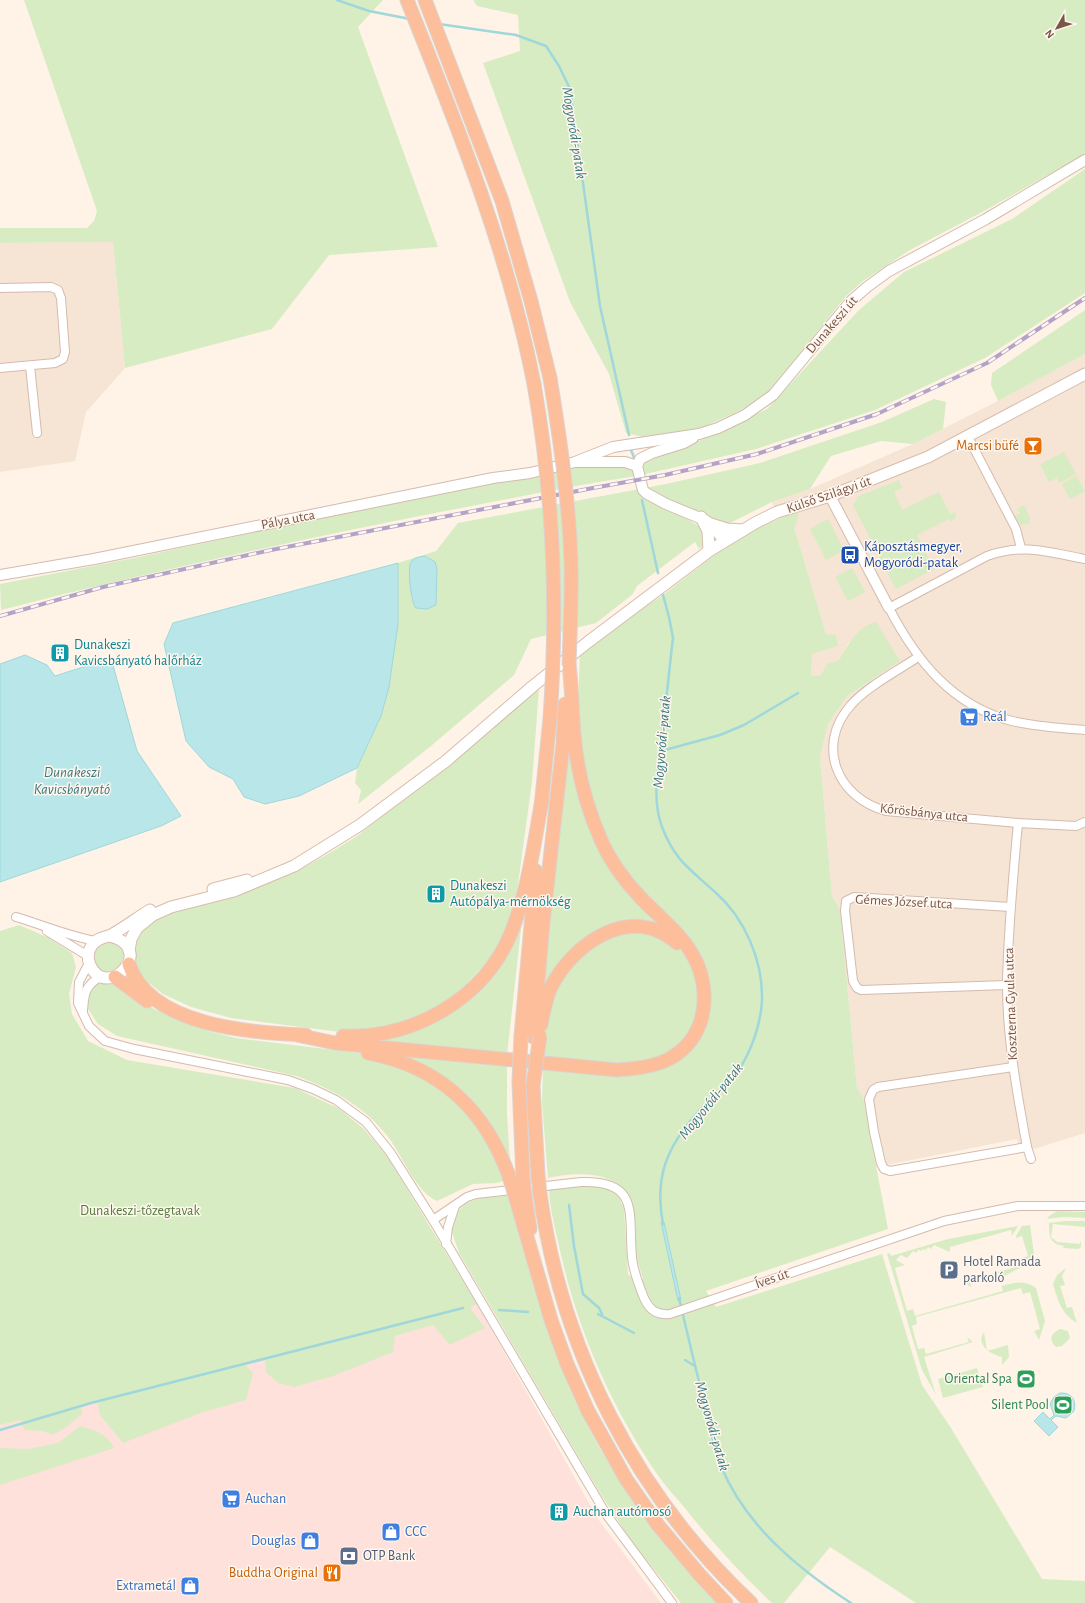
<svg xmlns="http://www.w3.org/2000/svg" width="1085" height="1603" font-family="'Alegreya Sans',sans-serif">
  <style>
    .residential { fill: #f6e4d4 }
    .commercial { fill: #fee1da }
    .green { fill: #d8ecc3 }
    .water { fill: #b9e6e9; stroke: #9fd7db }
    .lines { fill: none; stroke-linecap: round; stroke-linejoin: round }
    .stream { stroke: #9fd7db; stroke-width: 2.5 }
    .minor-casing { stroke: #d3bbae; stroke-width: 10 }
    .tertiary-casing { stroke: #d3bbae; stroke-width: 12 }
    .secondary-casing { stroke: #d8bcad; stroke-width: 13 }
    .trunk-casing { stroke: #dcd3d0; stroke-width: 15 }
    .minor { stroke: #fff; stroke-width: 8 }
    .tertiary { stroke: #fff; stroke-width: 10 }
    .secondary { stroke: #fff; stroke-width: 11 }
    .trunk { stroke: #fdbe9b; stroke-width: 13 }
    .rail-casing { stroke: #b4a3c9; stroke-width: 4 }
    .rail { stroke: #fff7ee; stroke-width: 2.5; stroke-dasharray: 8; stroke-linecap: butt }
    .trunk-bridge-casing { stroke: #dcd3d0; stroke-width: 15; stroke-linecap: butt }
    .trunk-bridge { stroke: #fdbe9b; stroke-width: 13 }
    .labels { text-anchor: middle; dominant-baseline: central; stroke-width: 3; stroke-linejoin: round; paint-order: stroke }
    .street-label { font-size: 14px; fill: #795649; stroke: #fff7ee }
    .food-label { font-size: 14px; fill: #c56008; stroke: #fff7ee; text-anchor: end }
    .transit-label { font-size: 14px; fill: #164399; stroke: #fff7ee; text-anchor: start }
    .culture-label { font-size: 14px; fill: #0d838f; stroke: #fff7ee; text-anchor: start }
    .shop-label { font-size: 14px; fill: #366cbe; stroke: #fff7ee; text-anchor: start }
    .park-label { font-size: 14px; fill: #547a3d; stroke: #fff7ee }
    .service-label { font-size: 14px; fill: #4e5e75; stroke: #fff7ee; text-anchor: start }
    .leisure-label { font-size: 14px; fill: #27864d; stroke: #fff7ee; text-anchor: end }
    .water-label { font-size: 15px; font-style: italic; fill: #3b797f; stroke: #fff7ee }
  </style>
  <rect width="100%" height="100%" fill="#fef3e6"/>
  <g class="residential">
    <path d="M113,242L125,368L86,412L75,461L0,472V243Z"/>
    <path d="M1085,354V1133L1021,1153L1017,1139L876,1167L863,1097L857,1088L840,910L832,896L820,757L828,724L847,696L900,660L849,642L838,661L821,675L811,676L812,654L837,646L836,635L826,634L794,527H781L772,502L810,489L913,444L998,401Z"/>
  </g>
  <path class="commercial" d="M477,1304L598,1519L661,1603H0V1425L457,1312Z"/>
  <g class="green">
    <path d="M24,0H383L358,27L438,247L329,255L272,329L125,368L113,242L0,243V228H87L94,221L97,211Z"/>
    <path d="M473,0H1085V154L986,210L910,250L863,281L846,296L768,394L735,413L701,428L647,438L626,433L609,374L570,302L483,63L520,51L518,15L477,6Z"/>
    <path d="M1085,169V293L985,358L875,410L756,449L641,475L640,468L643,460L679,450L767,409L859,310L904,272L1012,219Z"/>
    <path d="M1085,310V354L998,401L991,385L992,373Z"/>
    <path d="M934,399L946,402L943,429L913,444L881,441L831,456L810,489L772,502L726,525L698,510L687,519L704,529L706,544L699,549L695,542L637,586L633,594L596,623L531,639L514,675L431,746L358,804L361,790L355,783L357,768L381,716L398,624V563L436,551L458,523L666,484L760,463L882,422Z"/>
    <path d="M1064,452L1076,474L1059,483L1057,478L1049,482L1040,464Z"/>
    <path d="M576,465L633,467L636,476C570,486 505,500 440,512C293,541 146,573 1,610L0,584L134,558L482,484L530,478Z"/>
    <path d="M1076,476L1085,491L1070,499L1062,484Z"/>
    <path d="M899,480L902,488L894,492L902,510L939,492L950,514L955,512L956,515L955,519L951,522L949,519L917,535L934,569L896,589L853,505L859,496Z"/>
    <path d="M1024,505L1030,518L1029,523L1023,525L1019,524L1015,516L1020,513L1017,509Z"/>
    <path d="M799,511L796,525L794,527L826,634L836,635L838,646L812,654L811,676L821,675L827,664L838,661C849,644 856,628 876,622L900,661L847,696L828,724L820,757L832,896L840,910L857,1088L863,1097L888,1229L706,1291L716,1307L882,1254L922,1385L951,1428L1042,1579L1085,1581V1603H916L830,1547L784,1603H772C740,1573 711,1541 684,1507C675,1496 665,1486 657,1474C613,1409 580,1336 562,1259C558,1240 549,1207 549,1188L595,1183L616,1191L624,1208L628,1274L633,1279H643C641,1273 639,1266 637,1259C634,1243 637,1227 634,1212C627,1170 581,1171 548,1178L542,1102L543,1067L623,1074L686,1051L707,979L622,870L596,821L577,731L580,654L635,613L663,595L717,553L763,525Z"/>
    <path d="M828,519L844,550L826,560L810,529Z"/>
    <path d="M852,568L865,592L848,601L835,577Z"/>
    <path d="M539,688L532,782L515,906L509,926L494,955L457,994L437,1008L399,1024L348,1033L231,1018L191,1007L163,994L140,976L136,968L134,938L139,932L158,917L269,882L295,872L328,854L357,836L412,793Z"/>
    <path d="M568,750H570L590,826L664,927H608L542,998L545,957Z"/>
    <path d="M523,911L507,1055L370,1040L463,1003Z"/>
    <path d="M19,925L49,938L72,953L76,967L69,994L72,1014L88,1041L127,1060L295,1088L338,1108L363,1128L387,1156L477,1304L470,1308L485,1328L450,1345L433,1325L395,1336L393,1352L333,1376L294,1387L278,1383L266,1372L265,1360L245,1365L253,1373L246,1400L203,1412L123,1443L100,1415L97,1402L81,1405L82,1414L65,1428L52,1435L43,1431L24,1430L21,1420L0,1425V931Z"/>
    <path d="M633,930C650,935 670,938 682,951C712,983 700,1046 656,1059C620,1070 578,1061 541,1059L543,1040L550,1001L566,972L601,939Z"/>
    <circle cx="109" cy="957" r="15"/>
    <path d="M98,984H113L122,987L154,1009L212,1032L236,1038L359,1053L381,1058L423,1073L478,1121L506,1180L497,1183L473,1184L437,1201C414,1191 402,1153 385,1133C362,1105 330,1088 296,1076L117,1036L98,1024L86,1006L91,986Z"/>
    <path d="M391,1054L507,1065V1114L510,1162C492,1125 471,1092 434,1071C421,1064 405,1060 391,1054Z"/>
    <path d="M510,1193C514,1217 522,1240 529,1264C538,1298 547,1332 560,1365C595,1454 651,1536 719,1603H681L632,1542L600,1493L459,1253C457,1246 454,1239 452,1232C449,1213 468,1199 485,1197C494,1196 501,1196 510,1193Z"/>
    <path d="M1057,1211L1085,1212V1218L1063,1217L1047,1219L1049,1216Z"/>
    <path d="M1065,1221H1085V1227L1053,1224L1051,1237L1057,1242L1080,1244L1081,1240V1247L1078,1249L1063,1248L1064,1246C1049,1244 1049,1235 1049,1223Z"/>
    <path d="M1030,1225L1034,1254L1030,1263L1000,1278L998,1273L970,1281L971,1287L969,1286L964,1280L965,1275L967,1281L1019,1266L1018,1260L1028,1256L1022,1236L1016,1238V1236L1022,1226Z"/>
    <path d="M1018,1226L1012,1236L1011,1230L950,1247V1252L934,1245L931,1249L928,1247L926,1250L923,1249L921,1251L918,1250L916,1253L913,1251L907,1258L901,1255L896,1260L905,1265L895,1268L907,1311L913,1309L915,1316L1003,1291L1002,1286C1014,1282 1025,1280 1036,1288L1045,1321L1039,1340L1034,1331L1040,1329L1030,1292L1023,1294L1021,1288L916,1317L917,1324L912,1326L918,1349L924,1348L926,1354L969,1342L967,1337L973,1342L924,1357L936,1395L922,1370L887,1254L890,1253L891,1256L948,1239Z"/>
    <path d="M1066,1268L1062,1276L1065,1285L1060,1286L1067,1308L1072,1307L1077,1323C1061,1314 1058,1300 1053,1284L1057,1275Z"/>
    <path d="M1060,1329L1068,1331L1070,1338L1062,1346L1056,1347C1048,1340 1051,1333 1060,1329Z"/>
    <path d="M984,1332L987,1351L1008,1345L1009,1357L1002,1365V1357C992,1355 975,1345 984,1332Z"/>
    <path d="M977,1368L983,1387L943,1398L938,1379Z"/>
    <path d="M80,1426C94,1430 108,1434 114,1448L0,1485V1448L28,1449L58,1443Z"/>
  </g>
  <g class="water">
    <path d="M425,556L435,562L437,569L436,605L427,609L416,608C411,603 407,568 411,562C414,557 420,557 425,556Z"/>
    <path d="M398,563V624L389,687L381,716L357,768L299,796L265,804L244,797L233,779L209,767L186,741L164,644L173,623Z"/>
    <path d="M25,655L47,665L55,676L111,658L137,751L181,816L161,826L0,882V664Z"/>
    <path d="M661,1222H664L681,1300L678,1301Z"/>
    <path d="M1060,1393C1071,1392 1077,1400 1074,1411L1066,1418L1056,1416L1051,1420L1058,1427L1049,1436L1034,1421L1043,1412L1050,1419L1054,1415L1050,1404L1054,1397Z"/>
  </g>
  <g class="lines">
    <g class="stream">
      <path d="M337,0L369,11L410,19"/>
      <path d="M439,24L516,35L546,46L559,66L570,89L600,306L629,435"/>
      <path d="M631,450L635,460"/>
      <path d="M642,500L658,573"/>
      <path d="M661,751L720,735L744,725L798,693"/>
      <path d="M569,1205L574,1246L583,1294L599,1308L602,1314"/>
      <path d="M663,1224C654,1177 667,1146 699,1111C712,1098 728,1087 738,1071C751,1052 761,1024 762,1000C763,961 745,918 715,892C690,869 675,861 662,827C651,797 659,767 662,736C666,704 669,671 673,638L669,617L663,595"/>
      <path d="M679,1298C687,1332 695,1367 704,1401C709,1422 713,1445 721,1466C745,1525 798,1569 851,1603"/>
      <path d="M499,1310L528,1312"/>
      <path d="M598,1314L634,1333"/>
      <path d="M685,1360L695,1366"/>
      <path d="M0,1430L91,1403L463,1308"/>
    </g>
    <g class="minor-casing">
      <g id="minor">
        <path d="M0,288L51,287L58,290L61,298L65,352L63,359L55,363L0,368"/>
        <path d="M30,366L37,433"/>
        <path d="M968,437L1016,529L1021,548"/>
        <path d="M1085,559C1047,552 1025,543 987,556L889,608C916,660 952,706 1012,721C1036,727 1061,728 1085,730"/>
        <path d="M918,657C899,670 865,688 851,705C815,745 837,798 886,811L1018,823L1076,826L1085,822"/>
        <path d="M1018,823C1013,877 1008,930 1007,984C1007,1039 1017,1093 1027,1147L1031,1159"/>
        <path d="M16,917C43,925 68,936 96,941"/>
        <path d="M47,931L88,956"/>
        <path d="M89,963L79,982L78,1003L89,1026L105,1041L134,1049L288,1080L313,1089L336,1100L366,1122L390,1152L433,1220L606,1514L672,1603"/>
        <path d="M1007,985L861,990L857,988L853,981L845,911L846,901L854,897L1010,907"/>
        <path d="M83,1011C84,993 85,986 101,976"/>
        <path d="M1013,1067L878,1087L873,1090L869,1099L874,1132L881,1163L884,1169L890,1171L1027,1147"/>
        <path d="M433,1220L467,1197L476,1194L581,1182C641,1180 628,1215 632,1257C633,1271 639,1285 644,1298C650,1311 657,1315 670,1314L944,1221L1018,1206H1085"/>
        <path d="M446,1244L448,1227L455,1206"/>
      </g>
    </g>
    <g class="tertiary-casing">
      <g id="tertiary">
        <path d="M693,438L684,443L652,453L640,459L637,466L643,490L646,493L666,504L705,520L711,524L724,541"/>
        <path d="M576,462H625L637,466"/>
        <path d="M830,496L889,608"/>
        <path d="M0,575L94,559L493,478L530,473L575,462L613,447L699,434L718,428L745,415L773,395L851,301L867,287L889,271L986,219L1085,160"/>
      </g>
    </g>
    <g class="secondary-casing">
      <g id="secondary">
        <path d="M701,517L708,531L709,551"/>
        <path d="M711,524L727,529L743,530"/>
        <path d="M213,889L247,880"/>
        <path d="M109,936C159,947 107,1003 90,965C87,958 88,951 92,945C97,938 104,938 111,935C124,928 137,918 150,910"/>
        <path d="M129,951L131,939L137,928L153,915L171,907L234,891L294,866L360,825L446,761L533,686L588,642L709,551L755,523L777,512L830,496L928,457L1085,374"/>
      </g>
    </g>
    <g class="trunk-casing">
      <g id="trunk">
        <path d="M407,0C457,125 508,251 534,384"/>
        <path d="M425,0L502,201L531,301L550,378"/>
        <path d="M541,807L550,719"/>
        <path d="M129,964C149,1026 251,1033 306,1035"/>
        <path d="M115,977L147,1001"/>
        <path d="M541,1025C543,1013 546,999 551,987C574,942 632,903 677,943"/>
        <path d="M297,1035L335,1043L617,1070C648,1068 676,1064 694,1036C709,1011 707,977 691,952C678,931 657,915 640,897C624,880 610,861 601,840C586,806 577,771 574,734C572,711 572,688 569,665"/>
        <path d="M343,1036C413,1039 484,999 511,933C528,891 534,844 542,800"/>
        <path d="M521,1036L536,871"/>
        <path d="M533,1037L543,923L563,744L565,704"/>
        <path d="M368,1053C441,1067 486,1110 510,1179"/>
        <path d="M519,1082L523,1178"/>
        <path d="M533,1085L538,1176"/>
        <path d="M540,1194C562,1351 635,1494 751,1603"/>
        <path d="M525,1196L530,1229"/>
        <path d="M516,1199L551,1320L567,1364L588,1411L626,1479L658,1525L699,1574L726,1603"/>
      </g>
    </g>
    <use href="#minor" class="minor"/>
    <use href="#tertiary" class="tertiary"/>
    <use href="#secondary" class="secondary"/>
    <use href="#trunk" class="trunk"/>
    <g class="rail-casing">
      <path id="rail" d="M0,616L103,587L271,550L593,488L665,475L757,454L877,414L987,363L1085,298"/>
    </g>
    <use href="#rail" class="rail"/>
    <g class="trunk-bridge-casing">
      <g id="trunk-bridge">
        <path d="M550,378C560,439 569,500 571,562C572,596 570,630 569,665"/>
        <path d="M534,384C554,497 558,605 550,719"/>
        <path d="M519,1082L521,1036"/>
        <path d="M533,1085L540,1036"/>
        <path d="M538,1176L540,1194"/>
        <path d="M523,1178L525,1196"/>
        <path d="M510,1179L516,1199"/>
      </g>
    </g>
    <use href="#trunk-bridge" class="trunk-bridge"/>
  </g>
  <defs>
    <g id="bar-square" transform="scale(1)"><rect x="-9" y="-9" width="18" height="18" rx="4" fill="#e8710a" stroke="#fff7ee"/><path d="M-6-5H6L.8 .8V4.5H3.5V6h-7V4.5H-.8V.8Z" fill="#fff"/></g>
    <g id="bus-square" transform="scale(1)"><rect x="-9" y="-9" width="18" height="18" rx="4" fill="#1a4fb4" stroke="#fff7ee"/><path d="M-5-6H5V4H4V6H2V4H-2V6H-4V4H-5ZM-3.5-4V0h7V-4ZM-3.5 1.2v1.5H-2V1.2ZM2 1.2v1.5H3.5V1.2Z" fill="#fff"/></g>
    <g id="building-square" transform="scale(1)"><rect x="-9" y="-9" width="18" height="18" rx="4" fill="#0f9aa8" stroke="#fff7ee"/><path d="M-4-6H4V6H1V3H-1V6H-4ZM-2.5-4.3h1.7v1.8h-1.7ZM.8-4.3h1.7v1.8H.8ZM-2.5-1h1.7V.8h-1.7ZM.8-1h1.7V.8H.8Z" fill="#fff"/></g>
    <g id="supermarket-square" transform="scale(1)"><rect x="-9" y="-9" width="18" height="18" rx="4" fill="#3f7fe0" stroke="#fff7ee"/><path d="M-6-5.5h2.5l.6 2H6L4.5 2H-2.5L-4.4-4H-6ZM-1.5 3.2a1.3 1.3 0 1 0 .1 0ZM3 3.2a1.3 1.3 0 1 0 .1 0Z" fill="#fff"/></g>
    <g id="parking-square" transform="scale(1)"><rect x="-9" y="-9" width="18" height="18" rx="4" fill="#5c6f8a" stroke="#fff7ee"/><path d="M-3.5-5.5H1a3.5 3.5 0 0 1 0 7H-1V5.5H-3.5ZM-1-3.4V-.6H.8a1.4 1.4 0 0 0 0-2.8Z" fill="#fff"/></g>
    <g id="stadium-square" transform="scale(1)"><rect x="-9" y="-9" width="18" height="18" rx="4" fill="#2e9e5b" stroke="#fff7ee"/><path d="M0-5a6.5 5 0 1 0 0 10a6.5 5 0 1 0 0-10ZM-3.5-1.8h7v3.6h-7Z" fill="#fff"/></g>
    <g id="shop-square" transform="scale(1)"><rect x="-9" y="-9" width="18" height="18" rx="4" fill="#3f7fe0" stroke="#fff7ee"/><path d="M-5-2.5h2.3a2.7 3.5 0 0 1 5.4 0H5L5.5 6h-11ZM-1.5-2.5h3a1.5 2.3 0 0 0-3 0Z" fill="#fff"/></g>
    <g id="bank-square" transform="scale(1)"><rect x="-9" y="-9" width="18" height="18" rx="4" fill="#5c6f8a" stroke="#fff7ee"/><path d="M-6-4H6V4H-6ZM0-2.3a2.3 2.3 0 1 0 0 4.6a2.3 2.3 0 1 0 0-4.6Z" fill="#fff"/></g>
    <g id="restaurant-square" transform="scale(1)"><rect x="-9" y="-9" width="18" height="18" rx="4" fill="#e8710a" stroke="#fff7ee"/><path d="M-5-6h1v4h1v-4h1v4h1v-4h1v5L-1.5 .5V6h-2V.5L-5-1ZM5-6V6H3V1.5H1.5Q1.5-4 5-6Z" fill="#fff"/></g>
  </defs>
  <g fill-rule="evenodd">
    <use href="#bar-square" x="1033" y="446"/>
    <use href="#bus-square" x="850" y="555"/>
    <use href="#building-square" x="60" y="653"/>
    <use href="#supermarket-square" x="969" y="717"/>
    <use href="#building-square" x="436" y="894"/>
    <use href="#parking-square" x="949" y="1270"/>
    <use href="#stadium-square" x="1026" y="1379"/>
    <use href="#stadium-square" x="1063" y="1405"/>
    <use href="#supermarket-square" x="231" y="1499"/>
    <use href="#building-square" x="559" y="1512"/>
    <use href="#shop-square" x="391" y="1532"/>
    <use href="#shop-square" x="310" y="1541"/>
    <use href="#bank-square" x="349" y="1556"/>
    <use href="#restaurant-square" x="332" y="1573"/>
    <use href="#shop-square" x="190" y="1586"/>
  </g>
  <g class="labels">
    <g class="street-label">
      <text transform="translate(832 325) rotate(-49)">Dunakeszi út</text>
      <text transform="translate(829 495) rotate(-19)">Külső Szilágyi út</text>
      <text transform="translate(288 520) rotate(-11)">Pálya utca</text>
      <text transform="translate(924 813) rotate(6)">Kőrösbánya utca</text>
      <text transform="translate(904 902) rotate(3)">Gémes József utca</text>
      <text transform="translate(1011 1004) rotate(-92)">Koszterna Gyula utca</text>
      <text transform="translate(772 1279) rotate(-19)">Íves út</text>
    </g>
    <g class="food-label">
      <text x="1019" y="446">Marcsi büfé</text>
      <text x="318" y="1573">Buddha Original</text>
    </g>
    <g class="transit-label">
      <text x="864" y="547">Káposztásmegyer,<tspan x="864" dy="16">Mogyoródi-patak</tspan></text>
    </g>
    <g class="culture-label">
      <text x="74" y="645">Dunakeszi<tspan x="74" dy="16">Kavicsbányató halőrház</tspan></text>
      <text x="450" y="886">Dunakeszi<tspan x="450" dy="16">Autópálya-mérnökség</tspan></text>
      <text x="573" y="1512">Auchan autómosó</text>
    </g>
    <g class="shop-label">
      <text x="983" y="717">Reál</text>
      <text x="245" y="1499">Auchan</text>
      <text x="405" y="1532">CCC</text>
      <text x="296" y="1541" text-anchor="end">Douglas</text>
      <text x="176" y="1586" text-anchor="end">Extrametál</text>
    </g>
    <g class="park-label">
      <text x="140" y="1211">Dunakeszi-tőzegtavak</text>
    </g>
    <g class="service-label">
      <text x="963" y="1262">Hotel Ramada<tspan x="963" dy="16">parkoló</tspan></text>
      <text x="363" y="1556">OTP Bank</text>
    </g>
    <g class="leisure-label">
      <text x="1012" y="1379">Oriental Spa</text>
      <text x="1049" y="1405">Silent Pool</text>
    </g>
    <g class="water-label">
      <text transform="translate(574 133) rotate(81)">Mogyoródi-patak</text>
      <text transform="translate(662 742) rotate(-85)">Mogyoródi-patak</text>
      <text x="72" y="772">Dunakeszi<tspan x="72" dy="17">Kavicsbányató</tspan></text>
      <text transform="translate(711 1101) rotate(-51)">Mogyoródi-patak</text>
      <text transform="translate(712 1426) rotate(74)">Mogyoródi-patak</text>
    </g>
  </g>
  <g transform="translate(1057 28) rotate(231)" stroke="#fff7ee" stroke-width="3" paint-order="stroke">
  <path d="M0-3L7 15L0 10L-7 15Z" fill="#795649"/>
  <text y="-6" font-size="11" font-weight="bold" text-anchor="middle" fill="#795649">N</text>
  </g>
</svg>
